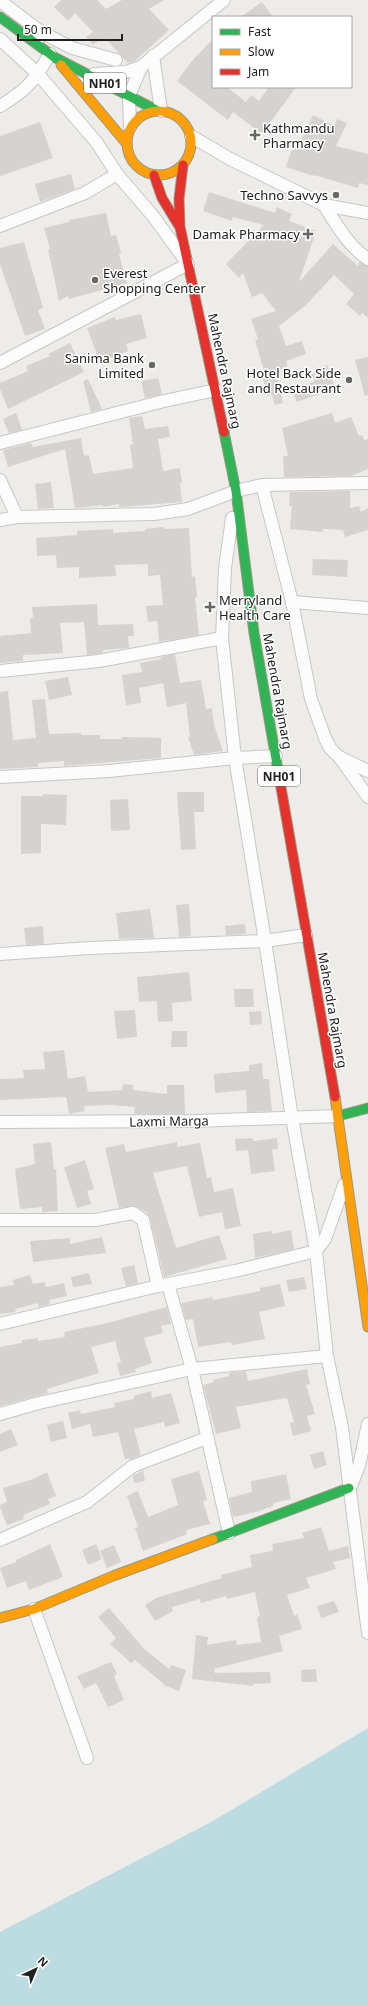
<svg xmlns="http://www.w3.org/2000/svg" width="368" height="2005" font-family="'Noto Sans',sans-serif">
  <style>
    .water { fill: #bcdce2 }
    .building { fill: #d5d2cf }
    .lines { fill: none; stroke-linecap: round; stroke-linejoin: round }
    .street-casing { stroke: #c7c6c5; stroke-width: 14 }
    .fast-casing { stroke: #989880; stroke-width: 11 }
    .slow-casing { stroke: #989880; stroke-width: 11 }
    .jam-casing { stroke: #989880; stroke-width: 11 }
    .street { stroke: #fcfcfc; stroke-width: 12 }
    .fast { stroke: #30b455; stroke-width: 9 }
    .slow { stroke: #ff9f0a; stroke-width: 9 }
    .jam { stroke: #e5322d; stroke-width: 9 }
    .poi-dot { fill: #686766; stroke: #fff; stroke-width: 1.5 }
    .labels { text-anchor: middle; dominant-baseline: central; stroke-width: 3; stroke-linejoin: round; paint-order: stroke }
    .shield { fill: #fff; stroke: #636363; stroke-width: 1 }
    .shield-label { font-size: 12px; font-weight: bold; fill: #202020 }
    .poi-label { font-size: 13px; fill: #202020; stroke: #fff; text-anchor: end }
    .street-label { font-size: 13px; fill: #202020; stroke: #fff }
  </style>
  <rect width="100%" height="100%" fill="#eeece9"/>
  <path class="water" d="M368,1728V2005H0V1932L213,1821Z"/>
  <g class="building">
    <path d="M61,0H97L106,9L122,0H164L149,9L169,30L135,61L128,63L105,38L100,42L99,40L93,45L86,37L93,32L75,13L68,21L54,7Z"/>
    <path d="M262,2L273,17H241Z"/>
    <path d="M213,39V87H227L246,102L251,95L259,101L269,87H296L262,134L233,112L228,120L177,81L192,61Z"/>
    <path d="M313,115L334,126L337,119L347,123L336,146L368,154V185L359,183L358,188L314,175L313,176L286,167L295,140L300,142Z"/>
    <path d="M40,122L53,158L0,176V136Z"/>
    <path d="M71,174L75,189L40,202L35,184Z"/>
    <path d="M209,192L275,213L277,207L292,214L289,221L316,231L299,282L333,244L358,266L359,262L368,266V318L362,313L360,316L346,304L354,294L334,275L305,306L279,326L286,346L302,341L306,354L286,361L287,367L276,370L283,403L275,405L272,395L267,396L263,378L266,377L255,340L258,339L251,319L276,311L262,293L252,297L243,273L239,278L226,264L264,225L233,217L232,221L203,211Z"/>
    <path d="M106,213L111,236L116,235L121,253L119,254L127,283L69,299L68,296L59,301L48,249H50L44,228L69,222V220Z"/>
    <path d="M24,242L43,308L38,310L45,329L25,336L0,264V248Z"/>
    <path d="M141,314L147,338L126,344L128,351L100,362L87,328L115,317L116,320Z"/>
    <path d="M70,343L84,372L8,409L0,389V383L28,371L26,366L50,356L48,354Z"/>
    <path d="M368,357V395L365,396L355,360Z"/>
    <path d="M327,365L335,388L297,402L292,390L315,381L311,375Z"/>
    <path d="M158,378L162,394L145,398L141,381Z"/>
    <path d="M88,379L102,409L91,412L83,381Z"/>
    <path d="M16,413L22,430L9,433L3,419Z"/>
    <path d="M332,413L335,423L351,417L359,436L362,435L364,440L368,439V469L351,476L284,477L283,456H288L282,428Z"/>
    <path d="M142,416L145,429L168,426L170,437L158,439L163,471L180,468L182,483H180L182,502L122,507H119V504L103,507V505L75,508L65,449L8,467L3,450L31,443L33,447L81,438L84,456L89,455L93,474L133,468L130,445L133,444L129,418Z"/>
    <path d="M51,482L54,508L38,509L35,484Z"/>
    <path d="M350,491V508L359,506L361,512L368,508V530L345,537L343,530L323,529V532L290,529L292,506H289L290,492Z"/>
    <path d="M164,527V529L189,528L192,577L195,576L197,597H195L199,635L159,642L157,621L148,622L146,606L163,605L160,575L148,576V564L115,565L116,576L79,578V567L57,568L56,555L37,556L36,538L77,535V531L113,529V533L145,531V529Z"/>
    <path d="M313,559L348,560L347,577L312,575Z"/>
    <path d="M97,604L98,625L133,624L134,636H128L129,648L103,650V653L87,655L84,622L60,623L63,653L23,655V661L0,663V636L31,633L30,618H33L32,607Z"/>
    <path d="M175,654L180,683L201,680L206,709L212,708L214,725L223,751L194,755L188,737H190L186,703L167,707L163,683L139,688L141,703L126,705L122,675L142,672L140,663L161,659V657Z"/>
    <path d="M68,677L72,695L49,700L45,681Z"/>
    <path d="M8,691L13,740L36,738L32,700L45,699L49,734L81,733V735H100V739H122V737L161,738V758L64,766V761L38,763V767L0,769V692Z"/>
    <path d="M177,792H204V812H194L196,849L181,850Z"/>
    <path d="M43,794L67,795L66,825L41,824V853L21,854V796H43Z"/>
    <path d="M128,799L130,830L111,831L110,800Z"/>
    <path d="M189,904L191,936L179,937L176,905Z"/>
    <path d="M150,909L154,938L119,939L116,913Z"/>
    <path d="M245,924L246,934L226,935L225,926Z"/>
    <path d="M43,926L44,944L26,945L24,928Z"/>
    <path d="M189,972L192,1001L172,1003L173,1021L158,1022L157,1001L139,1002L137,977Z"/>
    <path d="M234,989H253L254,1007H235Z"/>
    <path d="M135,1010L137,1037L117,1039L114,1011Z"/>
    <path d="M261,1011L262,1024L250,1025L249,1012Z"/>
    <path d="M172,1031H187V1047H171Z"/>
    <path d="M64,1050L68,1079L85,1076L88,1092L122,1090L123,1084L133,1085V1090L167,1094V1085H184L185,1114H134L135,1107L111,1105L84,1106L85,1111L69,1114L66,1097L0,1100V1079L24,1078L23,1070L45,1069L43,1052Z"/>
    <path d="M262,1063L263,1079H269L272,1111L247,1112L246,1090L215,1093L214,1074L249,1071V1065Z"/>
    <path d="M253,1138V1141L277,1138L278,1149L272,1150L275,1171L251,1174L248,1150L236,1151L235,1139Z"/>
    <path d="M51,1142L54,1170L56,1169L58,1211L42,1212V1207L20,1209L15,1169L35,1164L33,1144Z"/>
    <path d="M177,1142V1147L200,1143L207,1178L211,1177L214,1192L233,1188L241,1226L225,1229L222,1212L199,1217L187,1166L153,1173L176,1248L219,1235L227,1259L164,1277L150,1218L146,1212L135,1206L119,1208L105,1148L124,1144L126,1152Z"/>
    <path d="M85,1160L94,1189L87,1191L91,1204L77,1208L64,1167Z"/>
    <path d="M291,1230L294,1249L255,1258L253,1234L271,1231L272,1234Z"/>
    <path d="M102,1237L106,1253L33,1262L30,1241L70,1238V1244Z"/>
    <path d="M134,1265L138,1283L126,1286L121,1268Z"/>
    <path d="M89,1273L92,1284L73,1287L71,1277Z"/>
    <path d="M30,1275L33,1284L45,1282L46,1287L64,1283L67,1296L49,1300L50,1304L39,1307L38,1303L15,1309L16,1312L0,1314V1287L14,1285L13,1280Z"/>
    <path d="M304,1277L307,1289L289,1292L286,1280Z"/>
    <path d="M280,1284L285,1306L259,1312L265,1339L232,1345L231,1342L198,1347L193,1319L186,1320L181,1303L212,1297L213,1300L261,1291L260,1288Z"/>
    <path d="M167,1307L171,1324L161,1326L163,1333L144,1338L152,1363L135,1369L136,1372L120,1376L117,1363L121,1362L115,1341L91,1347L99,1373L47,1389L48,1393L0,1406V1347L22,1343V1340L38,1338V1341L65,1337L64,1332L103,1324Z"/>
    <path d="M307,1369L310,1384L306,1385L315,1414L307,1416L311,1431L293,1436L290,1423L294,1422L287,1398L236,1407L241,1428L216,1434L203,1385L214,1382L213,1380L229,1376V1373L246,1371L248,1381Z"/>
    <path d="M151,1391L152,1398L171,1393L180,1423L165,1427L164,1422L134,1429L141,1455L129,1460V1458L125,1459L118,1432L93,1437L90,1424L72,1429L68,1413L80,1410L81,1414L115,1407L114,1403L134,1399V1396Z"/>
    <path d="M63,1421L67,1438L51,1442L47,1425Z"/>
    <path d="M11,1429L18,1445L0,1452V1434Z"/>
    <path d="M323,1451L327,1465L314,1469L310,1455Z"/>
    <path d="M143,1470L145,1481L134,1483L133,1476Z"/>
    <path d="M199,1471L207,1500L203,1501L210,1524L186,1530L187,1534L143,1551L135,1528L138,1527L127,1496L138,1491L148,1517L178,1505L171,1479Z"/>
    <path d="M47,1472L56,1496L48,1499L50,1504L23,1515L24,1519L7,1525L0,1507V1505L7,1502L3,1488L33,1479Z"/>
    <path d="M286,1474L291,1499L273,1503V1506L256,1512L233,1517L229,1498L252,1492L251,1481Z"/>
    <path d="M321,1527L329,1551L348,1546L350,1558L333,1562L336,1569L306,1578L310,1588L287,1595L294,1616L297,1614L302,1629L279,1636L283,1651L214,1669L215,1673L270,1672L271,1683L253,1684V1686L192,1679L196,1635L208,1637L207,1645L236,1640L237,1645L261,1642L257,1617L260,1616L255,1592L227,1599L226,1596L201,1603L200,1599L172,1607L173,1611L155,1621L145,1605L156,1598L222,1578L221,1575L252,1567L250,1555L273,1551L272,1544L304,1538L302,1533Z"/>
    <path d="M50,1544L63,1577L29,1590L26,1581L7,1588L0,1568L16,1562V1560Z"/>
    <path d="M96,1544L102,1559L88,1565L82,1550Z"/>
    <path d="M114,1545L121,1562L107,1568L100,1551Z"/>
    <path d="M334,1601L339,1612L321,1618L317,1606Z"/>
    <path d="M109,1608L144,1649L169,1669L171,1665L186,1670L179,1691L164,1685V1684L135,1660L131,1663L110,1644L116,1638L98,1617Z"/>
    <path d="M111,1662L117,1674L114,1676L124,1700L108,1707L96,1683L84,1689L77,1676Z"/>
    <path d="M316,1669L317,1682H302L301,1670Z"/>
  </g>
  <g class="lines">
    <g class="street-casing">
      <g id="street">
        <path d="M0,1L41,32L38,39"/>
        <path d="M41,32L72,48L116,60"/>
        <path d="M0,39L38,74L97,143L117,174L153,216L188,264L0,363"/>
        <path d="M153,56L161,111"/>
        <path d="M94,74L126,72L141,67"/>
        <path d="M0,106C27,90 34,81 50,54"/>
        <path d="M130,127L129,96L141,67L224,0"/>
        <path d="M191,136L230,159L324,205L368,213"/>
        <path d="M324,205C336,224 349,247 368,259"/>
        <path d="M0,226L85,193L117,174"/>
        <path d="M0,443L164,401L216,390"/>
        <path d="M0,480L17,517"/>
        <path d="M262,485L292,602L311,699L325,738L330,748L339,757L368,771"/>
        <path d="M232,518L225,568L222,638L235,758L265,941L292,1118L316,1251L327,1356L342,1427L368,1633"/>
        <path d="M0,520L17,517L154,514L188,509L236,491L262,485L368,483"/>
        <path d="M292,602L368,608"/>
        <path d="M0,671L99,661L222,638"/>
        <path d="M340,758L368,797"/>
        <path d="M0,777L109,771L235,758L276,756"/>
        <path d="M0,954L90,948L265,941L306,935"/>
        <path d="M0,1122L195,1121L338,1116"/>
        <path d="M0,1220H95L133,1213L143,1220L158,1286"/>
        <path d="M168,1284L192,1369L229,1533"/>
        <path d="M0,1324L158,1286L235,1271L316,1251L325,1239L344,1185"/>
        <path d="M0,1414L39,1403L192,1369L327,1356"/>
        <path d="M350,1488L359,1466L368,1424"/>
        <path d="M0,1540L87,1502L133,1466L207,1438"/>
        <path d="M34,1609L87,1758"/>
      </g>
    </g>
    <g class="fast-casing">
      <g id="fast">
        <path d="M0,17L54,57L156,110"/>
        <path d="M224,432L236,491L254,633L279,776"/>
        <path d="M338,1116L368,1108"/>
        <path d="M213,1539L349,1488"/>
      </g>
    </g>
    <g class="slow-casing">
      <g id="slow">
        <path d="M61,65L127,144"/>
        <circle cx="159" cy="143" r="32"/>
        <path d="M335,1097L368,1327"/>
        <path d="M0,1618L34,1609L113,1576L213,1539"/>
      </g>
    </g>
    <g class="jam-casing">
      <g id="jam">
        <path d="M183,165L179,199L180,227L224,432"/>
        <path d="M154,175L162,198L179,226"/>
        <path d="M279,776L335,1097"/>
      </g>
    </g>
    <use href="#street" class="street"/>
    <use href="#fast" class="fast"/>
    <use href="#slow" class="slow"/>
    <use href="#jam" class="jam"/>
  </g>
  <g class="poi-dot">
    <path d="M253 129h4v4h4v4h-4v4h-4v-4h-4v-4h4z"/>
    <circle cx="336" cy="195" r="4"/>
    <path d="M306 228h4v4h4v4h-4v4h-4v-4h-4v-4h4z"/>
    <circle cx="95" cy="280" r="4"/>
    <circle cx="152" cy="365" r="4"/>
    <circle cx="349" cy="380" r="4"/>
    <path d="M208 601h4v4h4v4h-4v4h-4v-4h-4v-4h4z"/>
  </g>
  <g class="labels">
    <g class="shield">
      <rect x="84" y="73" width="42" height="20" rx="3"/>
      <rect x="258" y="766" width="42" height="20" rx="3"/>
    </g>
    <g class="shield-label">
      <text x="105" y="83">NH01</text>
      <text x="279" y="776">NH01</text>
    </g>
    <g class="poi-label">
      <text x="263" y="128" text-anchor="start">Kathmandu<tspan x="263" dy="15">Pharmacy</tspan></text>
      <text x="328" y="195">Techno Savvys</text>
      <text x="300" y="234">Damak Pharmacy</text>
      <text x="103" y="273" text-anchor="start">Everest<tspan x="103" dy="15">Shopping Center</tspan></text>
      <text x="144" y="358">Sanima Bank<tspan x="144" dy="15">Limited</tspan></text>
      <text x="341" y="373">Hotel Back Side<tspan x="341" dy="15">and Restaurant</tspan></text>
      <text x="219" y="600" text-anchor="start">Merryland<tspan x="219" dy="15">Health Care</tspan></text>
    </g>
    <g class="street-label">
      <text transform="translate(225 371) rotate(78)">Mahendra Rajmarg</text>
      <text transform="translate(278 691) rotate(80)">Mahendra Rajmarg</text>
      <text transform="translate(333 1010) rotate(80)">Mahendra Rajmarg</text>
      <text transform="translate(169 1121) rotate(-1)">Laxmi Marga</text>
    </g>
  </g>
  <rect x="212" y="16" width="140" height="72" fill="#ffffff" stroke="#a6a6a6"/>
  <rect x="220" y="29" width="20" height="6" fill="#30b455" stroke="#a6a6a6"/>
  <text x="248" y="36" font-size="12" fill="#202020">Fast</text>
  <rect x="220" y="49" width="20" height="6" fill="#ff9f0a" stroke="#a6a6a6"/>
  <text x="248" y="56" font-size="12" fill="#202020">Slow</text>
  <rect x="220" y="69" width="20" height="6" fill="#e5322d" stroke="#a6a6a6"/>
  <text x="248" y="76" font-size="12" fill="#202020">Jam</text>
  <g transform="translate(36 1969) rotate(44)" stroke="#ffffff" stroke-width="3" paint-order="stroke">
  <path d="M0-3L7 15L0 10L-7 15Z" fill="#202020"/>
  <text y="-6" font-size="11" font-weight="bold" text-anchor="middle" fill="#202020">N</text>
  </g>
  <path d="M18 34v6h104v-6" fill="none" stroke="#202020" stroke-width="2"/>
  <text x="24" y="34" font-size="12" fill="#202020" stroke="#ffffff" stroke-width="3" paint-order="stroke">50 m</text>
</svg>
